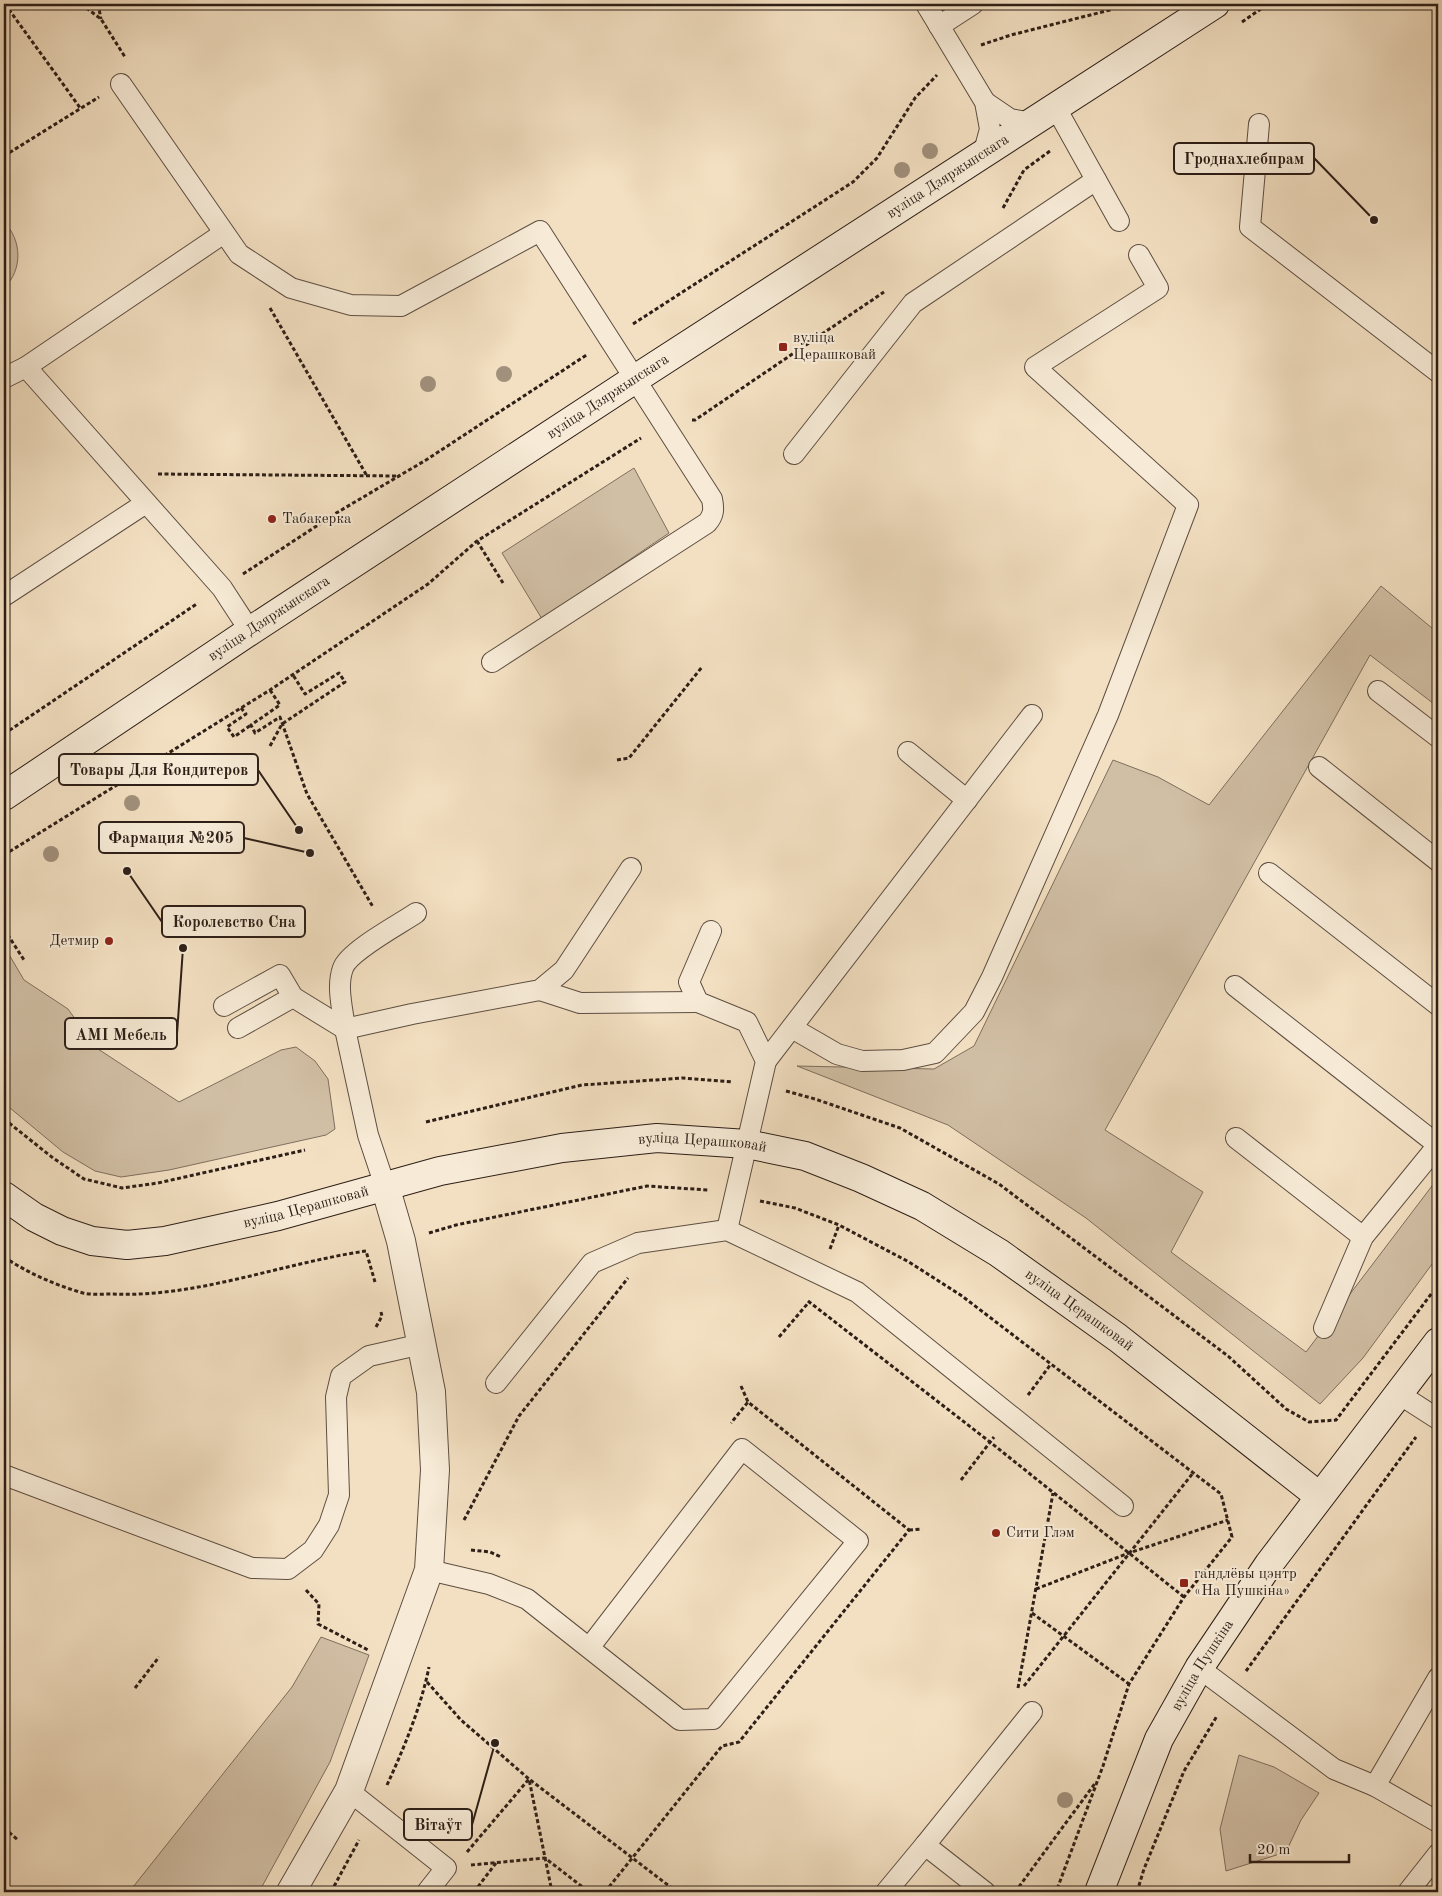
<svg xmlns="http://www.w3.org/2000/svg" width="1442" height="1896" font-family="'Old Standard TT',serif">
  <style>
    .green { fill: #d1bfa5; stroke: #7f6e5e }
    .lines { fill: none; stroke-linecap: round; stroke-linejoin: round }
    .lane-casing { stroke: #5e4e42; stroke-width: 22 }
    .street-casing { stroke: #5e4e42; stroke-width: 30 }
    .secondary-casing { stroke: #2d1e17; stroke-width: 30 }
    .path { stroke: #2d1e17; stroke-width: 3; stroke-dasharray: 4 2.5; stroke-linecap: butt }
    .lane { stroke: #f7ebd7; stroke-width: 20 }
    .street { stroke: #f7ebd7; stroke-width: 28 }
    .secondary { stroke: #f7ebd7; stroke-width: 28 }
    .tree { fill: #a1907c }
    .poi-dot { fill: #8f2418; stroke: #f7ebd7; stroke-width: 2 }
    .labels { text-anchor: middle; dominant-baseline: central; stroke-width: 4; stroke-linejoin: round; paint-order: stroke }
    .street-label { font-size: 15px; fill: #2d1e17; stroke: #f7ebd7 }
    .poi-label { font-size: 15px; fill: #2d1e17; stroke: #f7ebd7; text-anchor: start }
    .leader { fill: none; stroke: #2d1e17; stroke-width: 2 }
    .callout-dot { fill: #2d1e17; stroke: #f7ebd7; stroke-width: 2 }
    .callout { fill: #f7ebd7; stroke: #2d1e17; stroke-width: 2 }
    .callout-label { font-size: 16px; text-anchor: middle; font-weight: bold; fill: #2d1e17 }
  </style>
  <rect width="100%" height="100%" fill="#f3e0c2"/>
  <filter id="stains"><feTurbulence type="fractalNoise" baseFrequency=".004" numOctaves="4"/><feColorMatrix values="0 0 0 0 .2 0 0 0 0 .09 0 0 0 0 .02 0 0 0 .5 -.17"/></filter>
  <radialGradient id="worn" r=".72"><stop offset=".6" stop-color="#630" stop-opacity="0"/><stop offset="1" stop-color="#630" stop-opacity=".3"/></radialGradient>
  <g class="green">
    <path d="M4,222C22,240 23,270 4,288Z"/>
    <path d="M634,468L669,533L542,619L502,553Z"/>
    <path d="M1381,586L1438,633V707L1370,655L1105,1130L1203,1192L1171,1252L1306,1352L1438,1178V1256L1363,1358L1320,1404L1086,1218L948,1125L797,1066L934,1069L974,1046L1113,760L1158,777L1209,805Z"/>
    <path d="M4,946L24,980L68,1009L95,1047L179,1102L281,1050L296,1047L315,1061L328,1079L335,1129L326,1135L169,1170L121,1177L95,1171L63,1152L4,1103Z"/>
    <path d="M321,1637L369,1655L330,1762L259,1892H129L292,1687Z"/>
    <path d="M1239,1755L1274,1767L1319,1793L1301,1820L1286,1852L1226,1871L1220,1829Z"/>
  </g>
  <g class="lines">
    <g class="lane-casing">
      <g id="lane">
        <path d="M926,4L985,102L990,129L983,155"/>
        <path d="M939,26L973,4"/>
        <path d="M121,84L239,254L291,288L351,305L401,306L540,231L712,499C714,509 714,515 707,523L492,662"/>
        <path d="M985,102L1010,119L1033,123"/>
        <path d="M1056,108L1119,221"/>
        <path d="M1259,124L1250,227L1438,372"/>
        <path d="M26,367L222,588L250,631"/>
        <path d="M4,378L26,367L224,233"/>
        <path d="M794,454L913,303L1096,180"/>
        <path d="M4,596L146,503"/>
        <path d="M1378,691L1438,737"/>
        <path d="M908,752L967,800"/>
        <path d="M1319,767L1438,861"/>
        <path d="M1269,873L1438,1005"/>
        <path d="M711,931L689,982L698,1002L747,1022L766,1061L727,1230"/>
        <path d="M1235,986L1438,1145L1363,1237L1324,1328"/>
        <path d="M540,990L580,1003L698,1002"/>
        <path d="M224,1006L280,975L293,997"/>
        <path d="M238,1028L293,997L345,1029"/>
        <path d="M792,1028L837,1054L862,1061L903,1060L935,1053L974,1012L992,977L1108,715L1188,505L1035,367L1158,288L1139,255"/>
        <path d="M345,1029C343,1010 336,987 343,968C349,951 400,924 416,913"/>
        <path d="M766,1061L1032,715"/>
        <path d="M1236,1138L1363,1237"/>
        <path d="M385,1186L368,1135L345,1029L412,1014L540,990L564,970L631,868"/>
        <path d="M496,1383L592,1263L638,1243L727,1230L857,1292L1123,1506"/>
        <path d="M1399,1394L1438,1419"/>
        <path d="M4,1475L252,1568L288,1569L313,1550L329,1525L339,1495L336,1397L341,1376L369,1356L422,1344"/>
        <path d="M429,1570L489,1584L527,1599L680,1720L713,1719L858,1541L742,1449L589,1648"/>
        <path d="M1199,1668L1334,1769L1375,1786L1438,1822"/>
        <path d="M1375,1786L1438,1678"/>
        <path d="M349,1791L446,1868L427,1892"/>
        <path d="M886,1892L925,1845"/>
        <path d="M985,1892L925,1845L1032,1712"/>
        <path d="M1408,1892L1438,1854"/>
      </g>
    </g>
    <g class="street-casing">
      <path id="street" d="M291,1892L349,1791L429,1570L435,1470L431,1392L401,1241L385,1186"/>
    </g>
    <g class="secondary-casing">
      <g id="secondary">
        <path id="s1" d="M4,796L250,631L635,379L1215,4"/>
        <path id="s2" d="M4,1196L34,1217L62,1231L92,1241L127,1245L165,1241L278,1216L440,1171L562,1148L657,1138L747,1144L805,1156L861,1178L922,1206L999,1253L1118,1338L1319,1496"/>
        <path id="s3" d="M1099,1892L1159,1739L1199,1668L1269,1564L1438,1342"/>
      </g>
    </g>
    <g class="path">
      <path d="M5,4L81,109"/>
      <path d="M81,4L101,19L125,57"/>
      <path d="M98,4L101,19"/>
      <path d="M1242,22L1268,4"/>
      <path d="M981,45L1011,35L1110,10L1124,4"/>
      <path d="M4,156L99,97"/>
      <path d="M1003,208L1024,170L1050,151"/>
      <path d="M270,308L367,476"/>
      <path d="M633,324L853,182L877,158L915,98L937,75"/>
      <path d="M692,420H695L884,292"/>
      <path d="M158,474L399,476"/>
      <path d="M477,541L503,583"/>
      <path d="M243,574L338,512L426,460L588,354"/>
      <path d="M270,690L280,705L251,725L255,733L280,717L307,794L373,907"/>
      <path d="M241,708L246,714L227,727L234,737L251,725"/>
      <path d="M4,734L198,603"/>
      <path d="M270,746L282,724L345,682L339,673L305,694L293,675"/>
      <path d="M617,760L629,758L702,667"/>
      <path d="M4,855L270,690L428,584L477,541L641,438"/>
      <path d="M4,929L24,960"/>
      <path d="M786,1091L815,1099L900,1128L999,1184L1228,1356L1286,1409L1309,1422L1336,1420L1438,1285"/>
      <path d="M4,1119L53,1158L84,1179L122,1188L158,1183L305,1150"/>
      <path d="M426,1122L582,1085L683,1078L733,1082"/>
      <path d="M760,1201L795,1208L839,1225L909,1262L962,1296L1221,1494L1232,1537L1184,1597L1129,1684L1103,1766L1056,1892"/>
      <path d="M429,1233L456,1225L647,1186L708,1190"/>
      <path d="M830,1249L839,1225"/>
      <path d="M4,1257C28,1273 55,1285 83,1293C92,1295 103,1294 113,1294C196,1298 283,1263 366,1251L375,1282"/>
      <path d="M808,1301L990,1442L1184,1597"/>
      <path d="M376,1327L382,1316L381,1312"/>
      <path d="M779,1337L809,1302"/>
      <path d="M741,1386L748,1402"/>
      <path d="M1028,1395L1051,1364"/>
      <path d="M961,1480L994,1437"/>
      <path d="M464,1520L519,1416L628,1278"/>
      <path d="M909,1530L922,1529"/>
      <path d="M471,1550L490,1552L501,1557"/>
      <path d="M1036,1589L1129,1553L1228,1520"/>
      <path d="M306,1590L319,1604L318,1624L368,1650"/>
      <path d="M1032,1613L1129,1684"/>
      <path d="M1246,1671L1416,1437"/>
      <path d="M427,1682L461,1720L529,1779L552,1892"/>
      <path d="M1024,1686L1193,1473"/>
      <path d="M135,1688L159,1657"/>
      <path d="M1018,1688L1053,1493"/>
      <path d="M387,1785C404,1748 421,1707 429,1667"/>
      <path d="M4,1828L18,1840"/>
      <path d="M467,1852L529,1779L677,1892"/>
      <path d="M471,1865L545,1858L589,1892"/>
      <path d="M331,1892L359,1840"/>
      <path d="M474,1892L496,1863"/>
      <path d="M605,1892L722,1746L739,1742L909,1530L748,1402L731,1423"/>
      <path d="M1015,1892L1096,1782"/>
      <path d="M1137,1892L1144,1869L1184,1771L1217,1716"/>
    </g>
    <use href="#lane" class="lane"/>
    <use href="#street" class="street"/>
    <use href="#secondary" class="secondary"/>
  </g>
  <g class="tree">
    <circle cx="930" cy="151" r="8"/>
    <circle cx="902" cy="170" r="8"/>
    <circle cx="504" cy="374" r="8"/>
    <circle cx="428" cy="384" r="8"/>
    <circle cx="132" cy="803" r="8"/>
    <circle cx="51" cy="854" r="8"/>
    <circle cx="1065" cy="1800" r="8"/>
  </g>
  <g class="poi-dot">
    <rect x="778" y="342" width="10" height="10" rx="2.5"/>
    <circle cx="272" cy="519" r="5"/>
    <circle cx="109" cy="941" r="5"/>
    <circle cx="996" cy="1533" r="5"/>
    <rect x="1179" y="1578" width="10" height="10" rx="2.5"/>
  </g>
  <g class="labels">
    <g class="street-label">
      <text stroke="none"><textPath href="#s1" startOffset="1129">вуліца Дзяржынскага</textPath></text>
      <text stroke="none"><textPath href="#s1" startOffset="724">вуліца Дзяржынскага</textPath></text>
      <text stroke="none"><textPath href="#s1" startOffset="319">вуліца Дзяржынскага</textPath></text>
      <text stroke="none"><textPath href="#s2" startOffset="722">вуліца Церашковай</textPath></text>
      <text stroke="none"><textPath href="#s2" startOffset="318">вуліца Церашковай</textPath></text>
      <text stroke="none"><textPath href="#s2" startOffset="1142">вуліца Церашковай</textPath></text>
      <text stroke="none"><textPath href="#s3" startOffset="250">вуліца Пушкіна</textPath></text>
    </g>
    <g class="poi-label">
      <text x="793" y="338">вуліца<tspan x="793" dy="17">Церашковай</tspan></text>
      <text x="282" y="519">Табакерка</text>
      <text x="99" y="941" text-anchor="end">Детмир</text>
      <text x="1006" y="1533">Сити Глэм</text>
      <text x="1194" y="1574">гандлёвы цэнтр<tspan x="1194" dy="17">«На Пушкіна»</tspan></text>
    </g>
  </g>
  <path class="leader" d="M1374 220L1314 158M299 830L258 770M310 853L244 838M127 871L162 922M183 948L177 1034M495 1743L472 1825"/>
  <g class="callout-dot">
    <circle cx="1374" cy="220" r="5"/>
    <circle cx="299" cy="830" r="5"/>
    <circle cx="310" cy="853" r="5"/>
    <circle cx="127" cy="871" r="5"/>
    <circle cx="183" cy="948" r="5"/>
    <circle cx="495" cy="1743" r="5"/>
  </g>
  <g class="callout">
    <rect x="1174" y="143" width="140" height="31" rx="5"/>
    <rect x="59" y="754" width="199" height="31" rx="5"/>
    <rect x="99" y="822" width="145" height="31" rx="5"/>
    <rect x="162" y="906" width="143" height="31" rx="5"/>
    <rect x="65" y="1018" width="112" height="31" rx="5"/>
    <rect x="404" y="1809" width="68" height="31" rx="5"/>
  </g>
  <g class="callout-label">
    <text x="1244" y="164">Гроднахлебпрам</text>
    <text x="159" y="775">Товары Для Кондитеров</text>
    <text x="171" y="843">Фармация №205</text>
    <text x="234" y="927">Королевство Сна</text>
    <text x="121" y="1040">AMI Мебель</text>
    <text x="438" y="1830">Вітаўт</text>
  </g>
  <rect width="1442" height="1896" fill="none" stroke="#f3e0c2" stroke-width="20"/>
  <rect x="5" y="5" width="1432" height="1886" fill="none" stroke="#2d1e17" stroke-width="2.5"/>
  <rect x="10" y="10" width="1422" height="1876" fill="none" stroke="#2d1e17"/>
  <path d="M1250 1854v8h99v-8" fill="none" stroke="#2d1e17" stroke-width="2.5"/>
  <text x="1257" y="1854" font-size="15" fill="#2d1e17" stroke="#f7ebd7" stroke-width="4" paint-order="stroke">20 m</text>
  <rect width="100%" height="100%" filter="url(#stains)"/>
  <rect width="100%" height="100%" fill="url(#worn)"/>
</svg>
